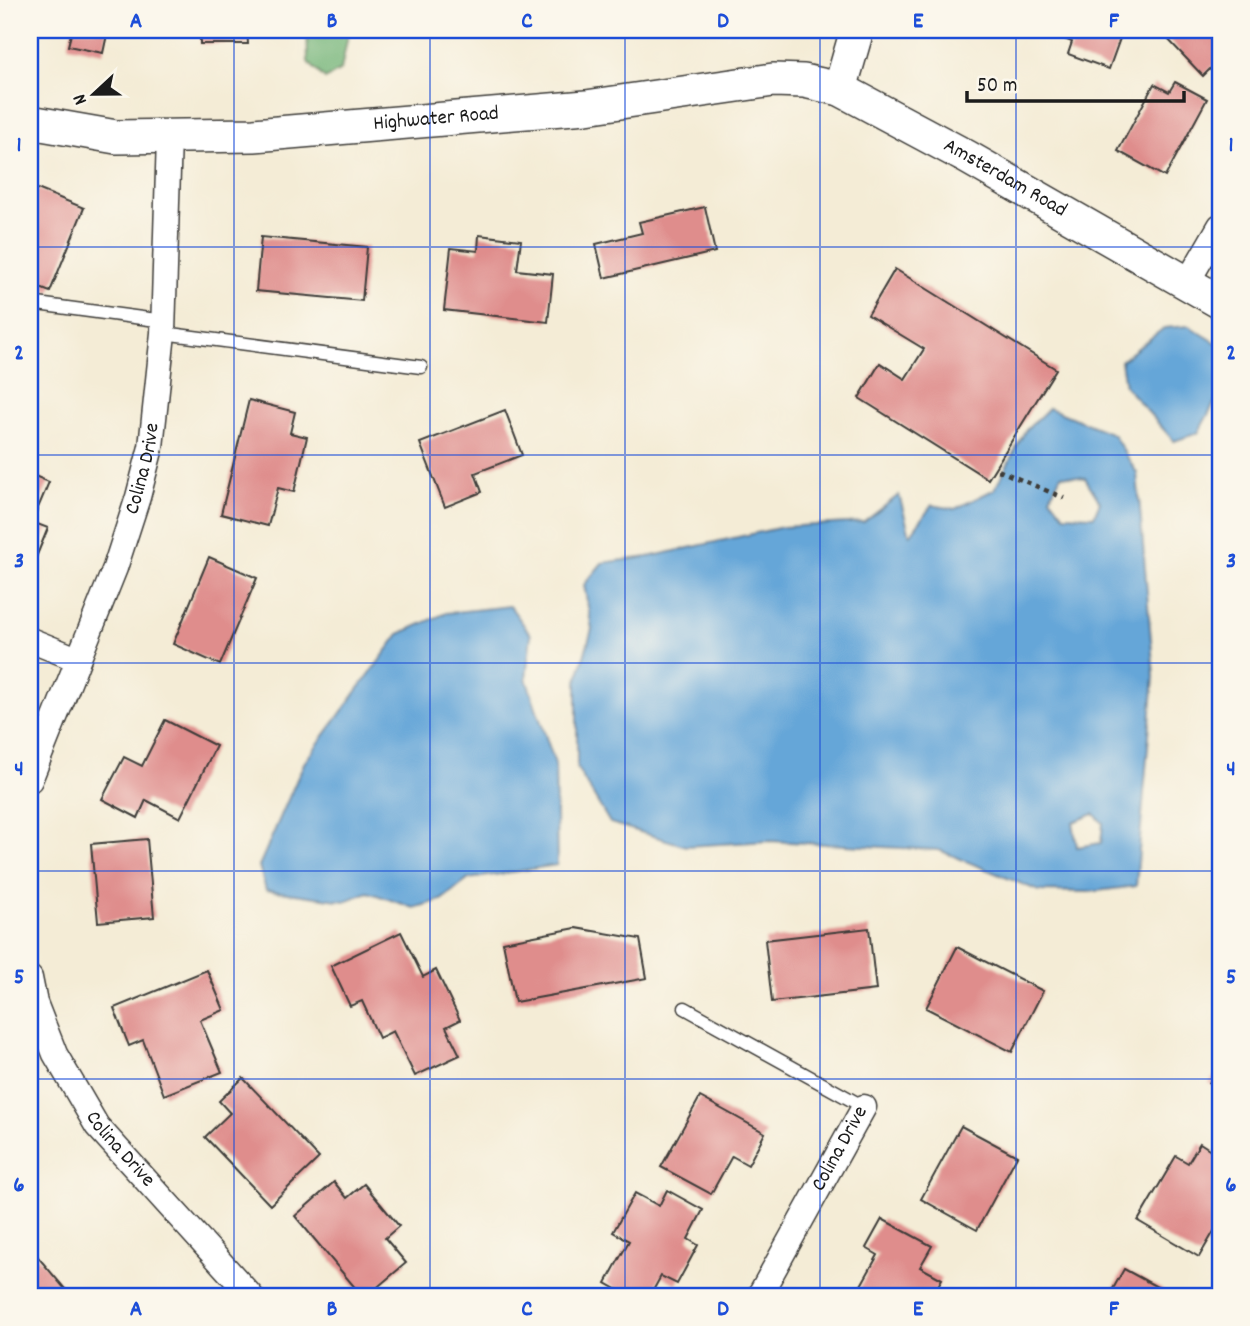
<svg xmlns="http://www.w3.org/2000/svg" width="1250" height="1326" font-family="Dekko,sans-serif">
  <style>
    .forest { fill: #6fb275; stroke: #466748; stroke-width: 2 }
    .water { fill: #65a6d8; stroke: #40617a; stroke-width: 2; fill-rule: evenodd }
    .building { fill: #df8d8c }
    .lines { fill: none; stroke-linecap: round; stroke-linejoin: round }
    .lane-casing { stroke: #3c3b38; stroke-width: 15 }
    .street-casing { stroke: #3c3b38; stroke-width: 27 }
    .secondary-casing { stroke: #3c3b38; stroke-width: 36 }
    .path { stroke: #3c3b38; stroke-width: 4.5; stroke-dasharray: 5 5; stroke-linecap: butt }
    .lane { stroke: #fff; stroke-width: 12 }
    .street { stroke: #fff; stroke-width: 24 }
    .secondary { stroke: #fff; stroke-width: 33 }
    .grid { fill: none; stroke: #1d4ed8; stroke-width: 2; stroke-opacity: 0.55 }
    .labels { text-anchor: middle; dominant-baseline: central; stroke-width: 7; stroke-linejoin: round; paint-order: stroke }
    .street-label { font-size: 21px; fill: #1c1c1c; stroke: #fbf7ec }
    .neatline { fill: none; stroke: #1d4ed8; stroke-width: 2.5 }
    .grid-label { font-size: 23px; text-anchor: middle; font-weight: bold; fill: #1d4ed8 }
  </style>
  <rect width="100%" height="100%" fill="#fbf7ec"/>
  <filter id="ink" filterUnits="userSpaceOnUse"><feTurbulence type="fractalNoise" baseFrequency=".0143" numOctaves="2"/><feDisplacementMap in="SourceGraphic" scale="14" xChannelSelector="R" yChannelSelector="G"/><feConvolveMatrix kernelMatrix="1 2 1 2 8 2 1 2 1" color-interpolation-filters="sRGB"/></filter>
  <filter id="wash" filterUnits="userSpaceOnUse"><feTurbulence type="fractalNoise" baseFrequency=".00686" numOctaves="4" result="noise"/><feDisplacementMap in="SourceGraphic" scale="28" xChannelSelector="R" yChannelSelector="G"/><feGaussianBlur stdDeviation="1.57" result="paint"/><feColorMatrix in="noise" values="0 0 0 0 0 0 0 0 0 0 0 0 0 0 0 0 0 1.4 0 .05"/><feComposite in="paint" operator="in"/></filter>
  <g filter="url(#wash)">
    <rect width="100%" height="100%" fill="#f4ecd6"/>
    <path class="forest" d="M307,30H349L341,70L325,79L308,62Z"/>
    <g class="water">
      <path d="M1189,326L1220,345V393L1198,433L1174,441L1125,386L1121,361L1164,328Z"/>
      <path d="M1049,408L1113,434L1137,473L1154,676L1136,886L1089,892L1039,891L939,850L770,841L686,846L610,823L577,768V681L592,629L584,585L602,563L648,557L783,527L864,522L899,495L910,535L932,505L955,509L995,489L1025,431ZM1061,475L1085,478L1100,502L1094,516L1064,515L1050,497ZM1094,814L1103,823L1101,843L1077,847L1073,822Z"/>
      <path d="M510,606L531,635L526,678L555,764L557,865L469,879L441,900L414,908L368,892L345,901L266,890L259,866L304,763L399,634L446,613Z"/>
    </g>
    <g id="blocks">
      <g class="building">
        <path d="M72,30H108L103,53L68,46Z"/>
        <path d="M200,30H247L248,44H200Z"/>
        <path d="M1041,30H1123L1109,69L1068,54L1072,42Z"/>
        <path d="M1172,30H1220V59L1203,76L1165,36Z"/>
        <path d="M1175,82L1207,99L1165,177L1118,151L1154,84L1169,92Z"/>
        <path d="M30,186L84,208L50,292L30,284Z"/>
        <path d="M705,207L715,252L604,278L596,244L642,233L639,222Z"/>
        <path d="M479,235L521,240L517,270L553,274L548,322L444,310L451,248L478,251Z"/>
        <path d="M261,237L367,247L362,301L256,291Z"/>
        <path d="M895,269L1056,369L988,479L859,398L880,363L905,379L924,349L868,315Z"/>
        <path d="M249,400L295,412L290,433L307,437L294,492L278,488L268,526L221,514Z"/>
        <path d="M505,410L522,455L475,473L482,492L445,507L420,443Z"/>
        <path d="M30,474L49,482L32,522L48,528L30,572Z"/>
        <path d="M209,557L257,578L220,665L173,644Z"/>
        <path d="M165,720L216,746L180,818L146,800L138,818L102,799L124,757L142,766Z"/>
        <path d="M147,839L154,917L98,922L91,844Z"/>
        <path d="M576,928L640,939L647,978L515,1002L503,942Z"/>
        <path d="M869,928L876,990L772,1002L765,940Z"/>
        <path d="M401,932L423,977L436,970L460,1020L446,1027L460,1055L415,1076L393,1031L379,1038L362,1001L350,1006L331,966Z"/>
        <path d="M957,947L1043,991L1012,1052L926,1008Z"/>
        <path d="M207,970L224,1010L200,1020L222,1072L164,1095L143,1040L129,1046L114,1008Z"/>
        <path d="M1220,1068V1091L1209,1083Z"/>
        <path d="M243,1078L319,1158L270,1205L205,1137L230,1113L219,1101Z"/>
        <path d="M700,1097L765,1133L748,1165L732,1156L711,1194L661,1167Z"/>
        <path d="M961,1126L1017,1156L977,1230L921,1199Z"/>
        <path d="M1200,1143L1220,1156V1221L1199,1257L1138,1221L1176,1156L1188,1163Z"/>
        <path d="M334,1182L347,1198L364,1184L399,1226L385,1238L406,1263L367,1296H362L295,1216Z"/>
        <path d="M667,1190L703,1210L688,1239L698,1245L677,1284L661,1276L650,1296H629L606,1283L629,1241L613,1232L635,1193L659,1206Z"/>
        <path d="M882,1219L932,1246L920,1267L942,1279L932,1296H855L878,1255L866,1248Z"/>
        <path d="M32,1250L71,1296H30Z"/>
        <path d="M1124,1269L1170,1294L1169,1296H1109Z"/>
      </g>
    </g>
  </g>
  <g filter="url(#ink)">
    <use href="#blocks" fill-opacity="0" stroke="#3c3b38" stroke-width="2"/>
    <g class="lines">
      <g class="lane-casing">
        <g id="lane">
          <path d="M30,303L164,321"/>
          <path d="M163,333L421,367"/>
          <path d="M685,1008L864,1107"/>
        </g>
      </g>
      <g class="street-casing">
        <g id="street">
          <path d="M1187,283L1220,226"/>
          <path d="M30,640L77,659"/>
          <path id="s1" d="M30,780L115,568L138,497L151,447L163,333L169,137"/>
          <path id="s2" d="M30,978L35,1003L55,1054L97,1126L251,1296"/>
          <path id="s3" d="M759,1296L864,1107"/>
        </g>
      </g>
      <g class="secondary-casing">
        <g id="secondary">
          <path d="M840,89L857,30"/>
          <path id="s4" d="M30,122L116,137L254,135L586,107L773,80L804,81L840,89L967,157L1220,302"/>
        </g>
      </g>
      <path class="path" d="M998,470L1064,498"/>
      <use href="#lane" class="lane"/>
      <use href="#street" class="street"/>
      <use href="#secondary" class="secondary"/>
    </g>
  </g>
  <path class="grid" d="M234,30V1296M430,30V1296M625,30V1296M820,30V1296M1016,30V1296M30,247H1220M30,455H1220M30,663H1220M30,871H1220M30,1079H1220"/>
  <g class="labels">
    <g class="street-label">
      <text stroke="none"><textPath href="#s4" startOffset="408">Highwater Road</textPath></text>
      <text stroke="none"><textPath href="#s4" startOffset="1003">Amsterdam Road</textPath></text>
      <text stroke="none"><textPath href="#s1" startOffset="332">Colina Drive</textPath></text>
      <text stroke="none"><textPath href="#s2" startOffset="196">Colina Drive</textPath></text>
      <text stroke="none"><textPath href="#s3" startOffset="168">Colina Drive</textPath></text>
    </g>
  </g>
  <rect width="1250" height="1326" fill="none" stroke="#fbf7ec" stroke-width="77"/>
  <g transform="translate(94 94) rotate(248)" stroke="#fbf7ec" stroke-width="5" paint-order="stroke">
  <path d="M0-5L12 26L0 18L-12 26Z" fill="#1c1c1c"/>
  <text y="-10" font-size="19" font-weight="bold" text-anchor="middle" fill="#1c1c1c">N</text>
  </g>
  <path d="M967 91v10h217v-10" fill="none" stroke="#1c1c1c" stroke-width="3.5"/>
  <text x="977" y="91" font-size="21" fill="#1c1c1c" stroke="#fbf7ec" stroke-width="5" paint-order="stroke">50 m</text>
  <rect x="38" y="38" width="1174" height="1250" class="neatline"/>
  <g class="grid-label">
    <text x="136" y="27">A</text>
    <text x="332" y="27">B</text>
    <text x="527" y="27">C</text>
    <text x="723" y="27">D</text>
    <text x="918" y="27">E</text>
    <text x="1114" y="27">F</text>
    <text x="19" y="151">1</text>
    <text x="1231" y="151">1</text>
    <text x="19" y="359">2</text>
    <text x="1231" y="359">2</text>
    <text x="19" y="567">3</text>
    <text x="1231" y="567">3</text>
    <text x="19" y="775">4</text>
    <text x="1231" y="775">4</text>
    <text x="19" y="983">5</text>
    <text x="1231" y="983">5</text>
    <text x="19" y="1191">6</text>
    <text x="1231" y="1191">6</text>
    <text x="136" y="1315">A</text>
    <text x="332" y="1315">B</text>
    <text x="527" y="1315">C</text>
    <text x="723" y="1315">D</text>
    <text x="918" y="1315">E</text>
    <text x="1114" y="1315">F</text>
  </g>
</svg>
